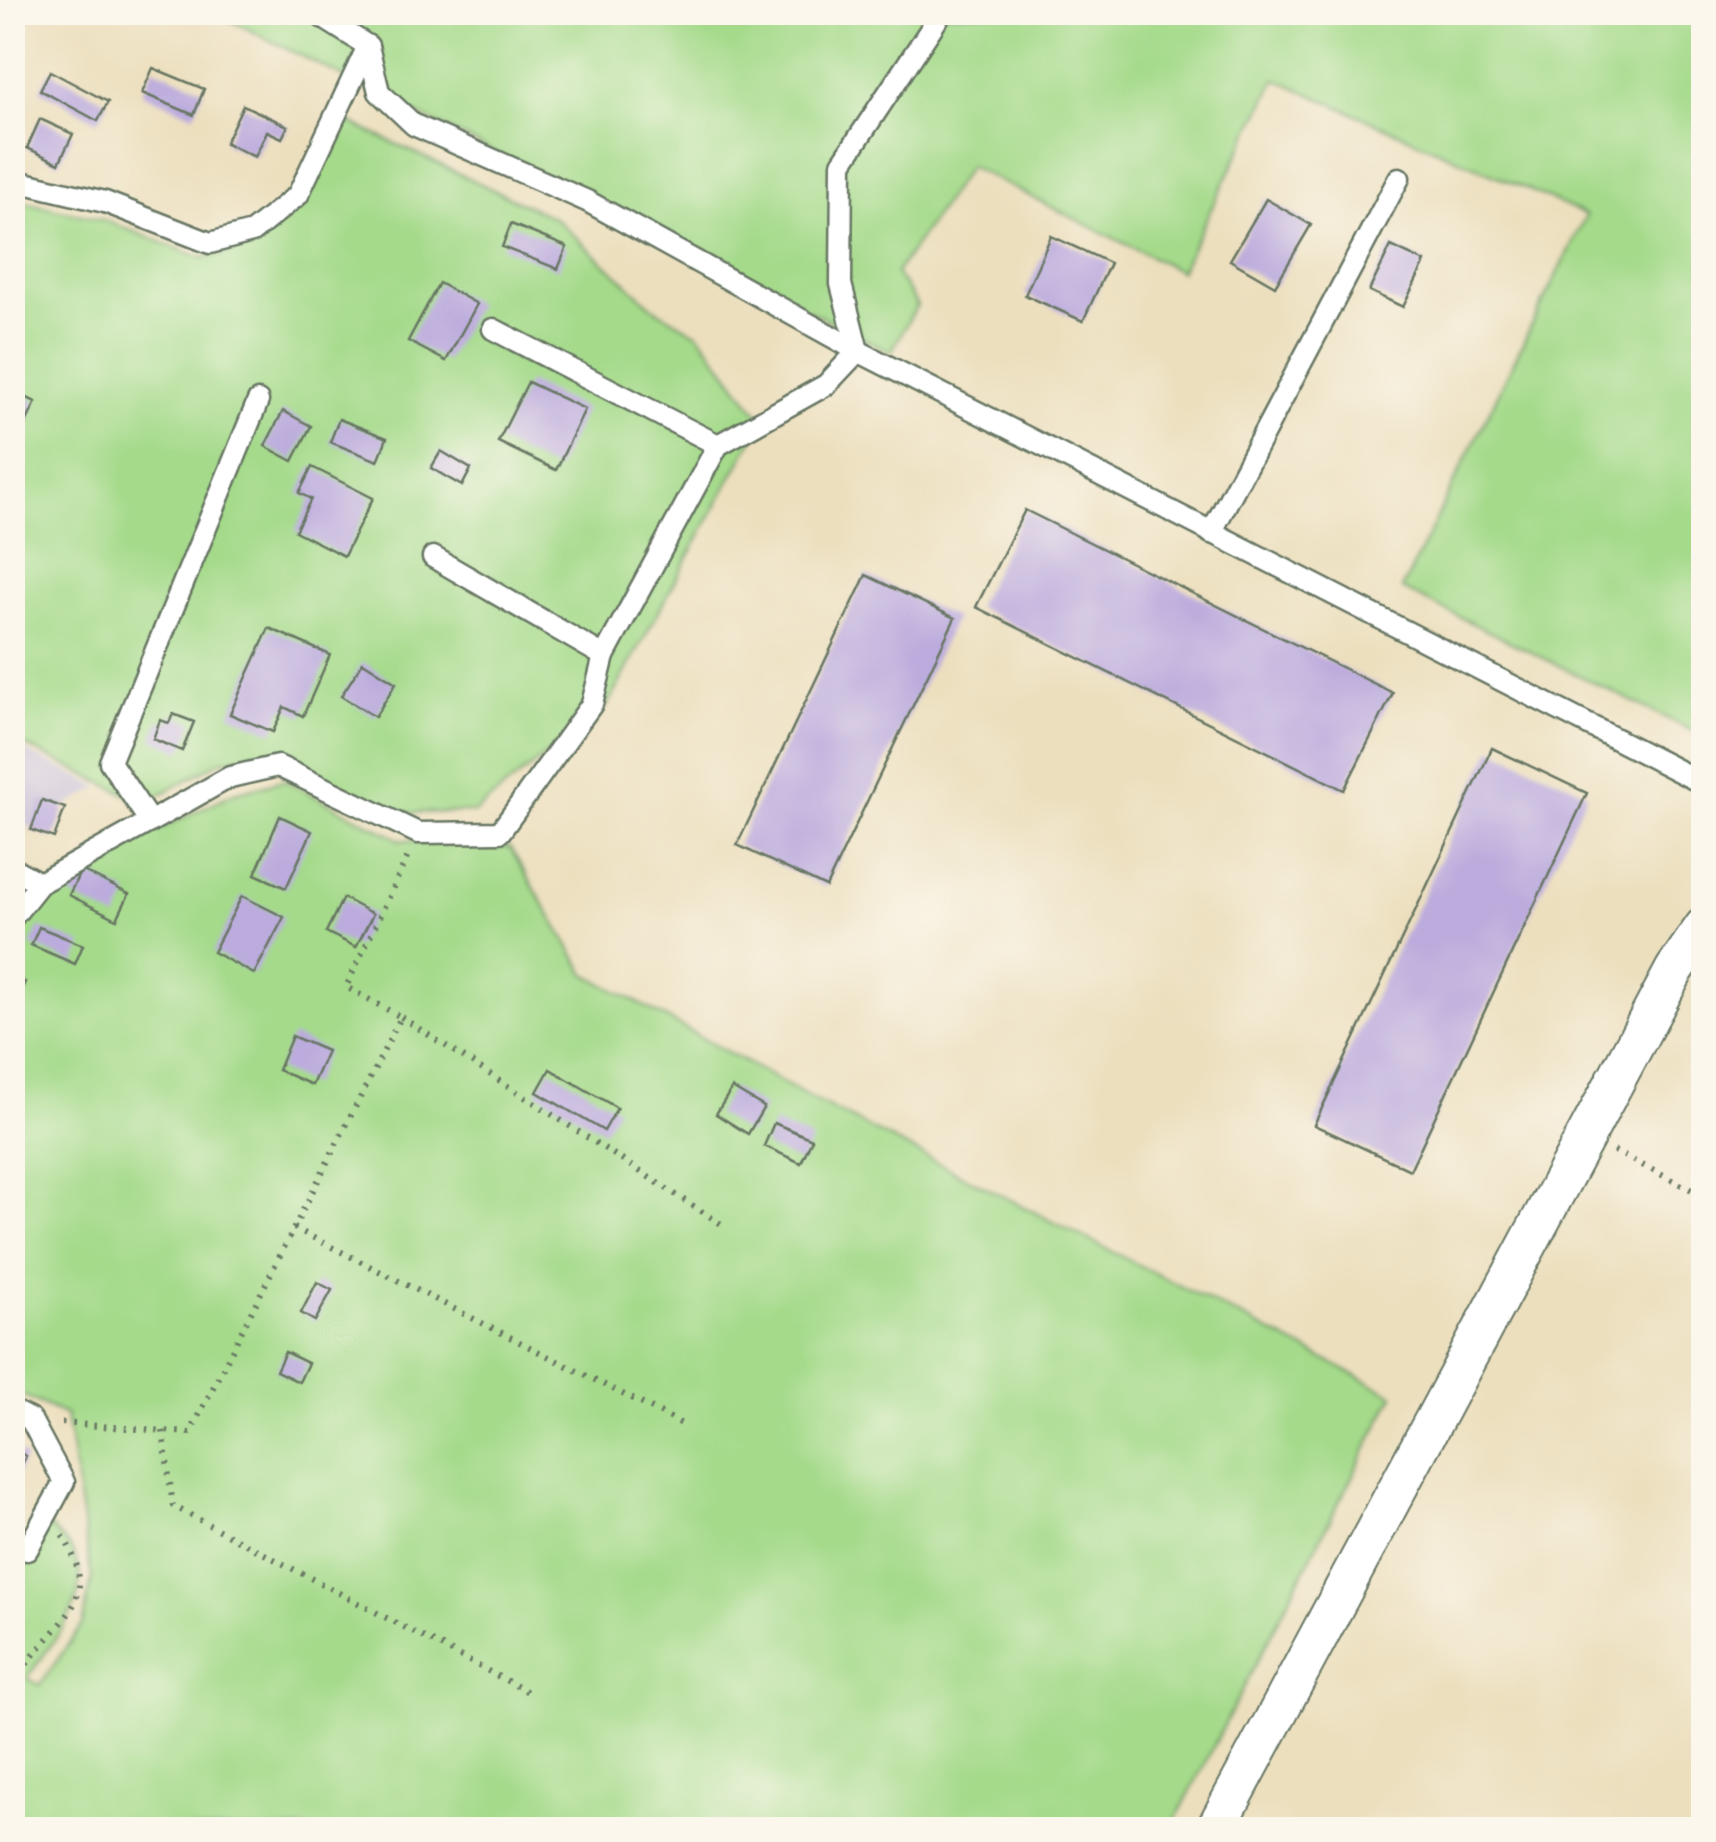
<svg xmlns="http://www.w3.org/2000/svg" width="1716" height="1842" font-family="Pangolin,sans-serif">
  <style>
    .industrial { fill: #c9bfd7 }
    .green { fill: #a4da8a; stroke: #628c5f; stroke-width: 2.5 }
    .building { fill: #bcabdd }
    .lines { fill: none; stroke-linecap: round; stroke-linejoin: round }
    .lane-casing { stroke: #677664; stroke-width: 25 }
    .street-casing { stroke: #677664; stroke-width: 42 }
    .path { stroke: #677664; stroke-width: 6; stroke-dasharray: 2.5 8; stroke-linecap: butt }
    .lane { stroke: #fff; stroke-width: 20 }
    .street { stroke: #fff; stroke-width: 38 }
  </style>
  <rect width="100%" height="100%" fill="#fbf7ec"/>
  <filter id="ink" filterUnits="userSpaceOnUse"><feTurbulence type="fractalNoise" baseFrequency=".01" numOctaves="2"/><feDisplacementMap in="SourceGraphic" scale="20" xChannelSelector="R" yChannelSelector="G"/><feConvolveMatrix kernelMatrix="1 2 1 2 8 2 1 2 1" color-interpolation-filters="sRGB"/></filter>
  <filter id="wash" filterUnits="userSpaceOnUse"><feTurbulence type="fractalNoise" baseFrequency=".0048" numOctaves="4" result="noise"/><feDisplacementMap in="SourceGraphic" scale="40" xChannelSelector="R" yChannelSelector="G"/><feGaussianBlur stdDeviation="2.25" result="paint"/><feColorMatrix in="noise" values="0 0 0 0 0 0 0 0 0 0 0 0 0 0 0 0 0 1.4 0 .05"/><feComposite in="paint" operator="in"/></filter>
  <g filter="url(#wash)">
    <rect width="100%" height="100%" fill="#ecdfbe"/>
    <path class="industrial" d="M13,745L100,787L13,835Z"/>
    <g class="green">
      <path d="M216,13H1703V736L1402,589L1586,215L1276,79L1180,271L969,166L896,273L917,305L891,352Z"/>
      <path d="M340,118L556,219L655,309L700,335L763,420L607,706L475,812L397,813L266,751L221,761L145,803L13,740L12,199L104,220L202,258L242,249L284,214Z"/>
      <path d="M284,780L401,840L510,848L586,974L810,1098L1394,1395L1171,1829L13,1830V1551L47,1524C55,1533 67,1542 73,1553C98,1595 50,1644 27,1678L40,1685L82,1625L92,1579L66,1415L13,1391V932L59,878L234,793Z"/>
    </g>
    <g id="blocks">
      <g class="building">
        <path d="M153,68L204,89L194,115L142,93Z"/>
        <path d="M50,71L108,102L98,121L40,90Z"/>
        <path d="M243,105L288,126L282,138L267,131L255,157L225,143Z"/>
        <path d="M40,119L73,134L59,163L27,148Z"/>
        <path d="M1266,199L1311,225L1275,286L1230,260Z"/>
        <path d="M511,224L567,247L558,269L502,247Z"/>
        <path d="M1051,236L1110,263L1083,321L1025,295Z"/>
        <path d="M1391,246L1425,262L1403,307L1369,291Z"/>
        <path d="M439,283L477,304L446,361L408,341Z"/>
        <path d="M528,382L585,409L556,470L498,442Z"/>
        <path d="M12,391L36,402L12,452Z"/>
        <path d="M283,411L311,426L293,461L265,446Z"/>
        <path d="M339,419L387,438L378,461L330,442Z"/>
        <path d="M441,451L471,469L462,486L431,468Z"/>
        <path d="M312,467L373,498L344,556L295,531L311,499L299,493Z"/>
        <path d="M1025,510L1393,693L1344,790L976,607Z"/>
        <path d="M866,575L955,618L826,887L737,845Z"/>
        <path d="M269,628L330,655L303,716L284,707L273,732L230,714Z"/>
        <path d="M363,662L396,683L375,717L341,696Z"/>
        <path d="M173,714L194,722L182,751L153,739L160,720L169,723Z"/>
        <path d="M1492,748L1587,793L1410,1170L1314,1125Z"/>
        <path d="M42,800L65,808L54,838L31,830Z"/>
        <path d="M280,816L312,831L286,888L255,874Z"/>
        <path d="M81,870L129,894L117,919L69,895Z"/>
        <path d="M242,896L284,917L254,974L213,952Z"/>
        <path d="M343,898L373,914L356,947L326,932Z"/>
        <path d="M39,927L83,945L75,964L31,945Z"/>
        <path d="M12,976L25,982L16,1001L12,1000Z"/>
        <path d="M292,1036L327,1051L312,1085L278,1070Z"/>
        <path d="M550,1069L617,1108L604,1131L537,1092Z"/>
        <path d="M732,1088L764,1107L748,1134L716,1114Z"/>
        <path d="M774,1123L812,1139L801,1163L764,1146Z"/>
        <path d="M317,1282L332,1290L315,1321L301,1313Z"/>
        <path d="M285,1352L308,1363L299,1382L276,1371Z"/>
        <path d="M12,1449L26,1456L12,1485Z"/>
      </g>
    </g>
  </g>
  <g filter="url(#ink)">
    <use href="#blocks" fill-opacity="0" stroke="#677664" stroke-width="2.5"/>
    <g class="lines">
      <g class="lane-casing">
        <g id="lane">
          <path d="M314,12L368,46L379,92L414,125L587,201L858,351L1704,784"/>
          <path d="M12,180L105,202L210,243L252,232L298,195L368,46"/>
          <path d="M493,329L718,445"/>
          <path d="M858,351L841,284L842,163L942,12"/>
          <path d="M1211,533L1399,178"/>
          <path d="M433,557L604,656"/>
          <path d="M150,822L110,762L258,401"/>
          <path d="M12,868L40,883"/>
          <path d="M12,918L40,883L230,777L278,766L418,833L500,832L592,704L604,656L718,445L826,385L858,351"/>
          <path d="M12,1410L31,1420L64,1482L27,1550L12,1543"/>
        </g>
      </g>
      <g class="street-casing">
        <path id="street" d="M1215,1830L1675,969L1704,927"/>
      </g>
      <g class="path">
        <path d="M401,1017L726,1227"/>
        <path d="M1614,1151L1704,1196"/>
        <path d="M294,1228L686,1426"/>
        <path d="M62,1423L190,1433L401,1017L346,987L408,856"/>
        <path d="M163,1431L173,1506L528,1692"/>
        <path d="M12,1692C36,1626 113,1614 62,1535"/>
      </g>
      <use href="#lane" class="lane"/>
      <use href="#street" class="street"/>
    </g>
  </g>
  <rect width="1716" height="1842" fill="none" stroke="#fbf7ec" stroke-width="50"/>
</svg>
